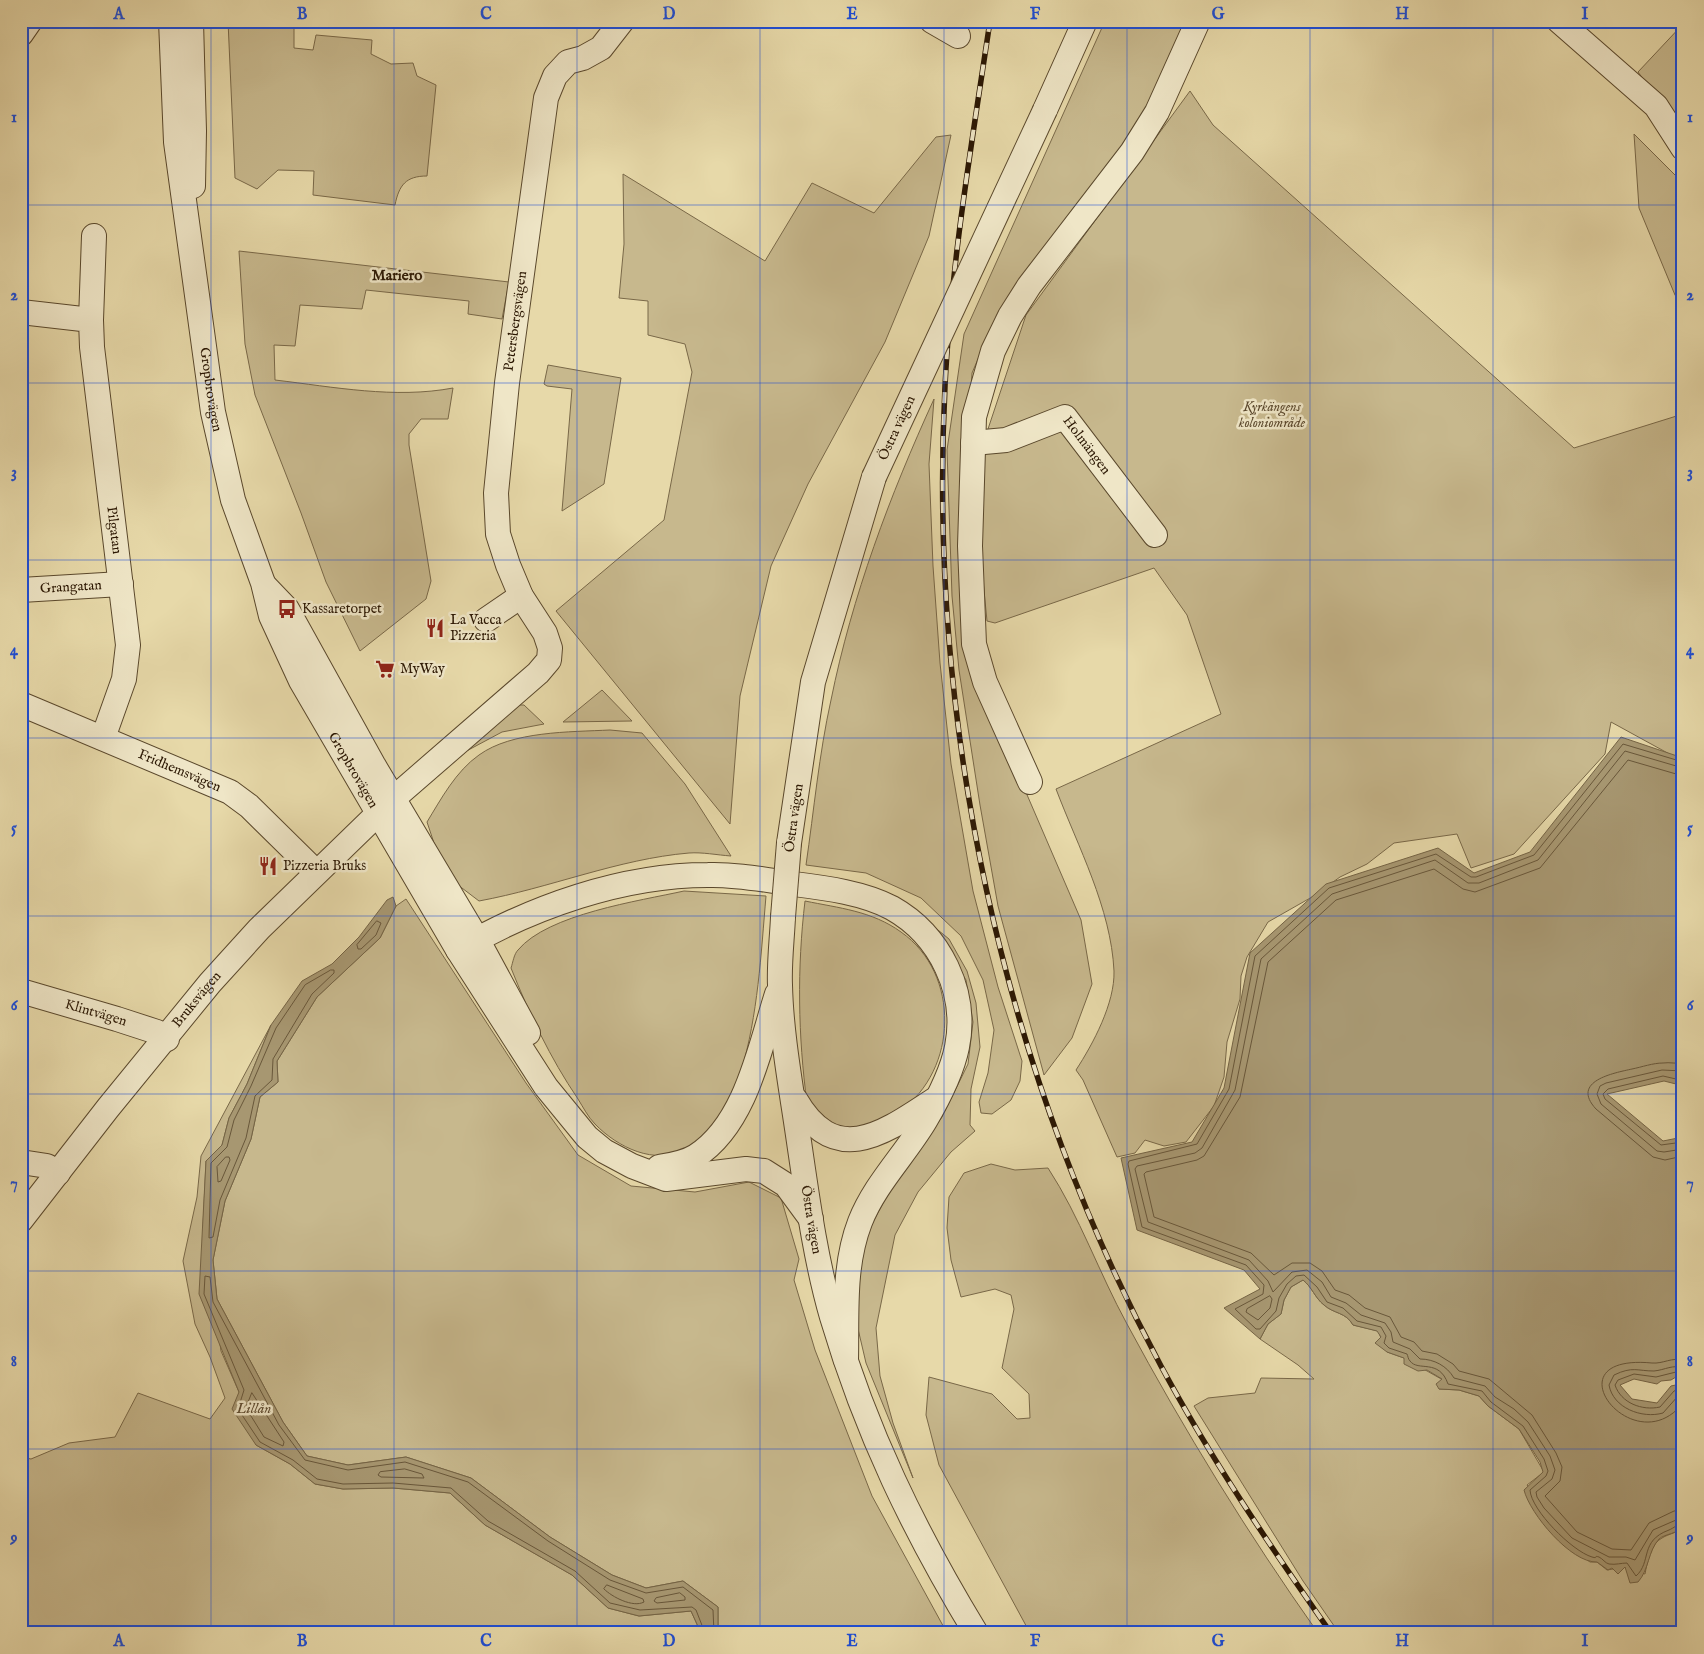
<svg xmlns="http://www.w3.org/2000/svg" width="1704" height="1654" font-family="'IM FELL English',serif">
  <style>
    .green { fill: #c7b88d; stroke: #796848 }
    .water { fill: #a79771; stroke: #756445; fill-rule: evenodd }
    .lines { fill: none; stroke-linecap: round; stroke-linejoin: round }
    .shore { stroke: #69573a; stroke-width: 1 }
    .minor-casing { stroke: #5a482c; stroke-width: 26 }
    .minor { stroke: #efe6c7; stroke-width: 24 }
    .rail-casing { stroke: #2b1703; stroke-width: 5.5 }
    .rail { stroke: #efe6c7; stroke-width: 4; stroke-dasharray: 11; stroke-linecap: butt }
    .minor-bridge-casing { stroke: #5a482c; stroke-width: 26; stroke-linecap: butt }
    .minor-bridge { stroke: #efe6c7; stroke-width: 24 }
    .grid { fill: none; stroke: #1d4ed8; stroke-width: 1; stroke-opacity: 0.55 }
    .labels { text-anchor: middle; dominant-baseline: central; stroke-width: 5; stroke-linejoin: round; paint-order: stroke }
    .street-label { font-size: 14px; fill: #2b1703; stroke: #efe6c7 }
    .park-label { font-size: 14px; font-style: italic; fill: #5a472c; stroke: #efe6c7 }
    .poi-label { font-size: 14px; fill: #2b1703; stroke: #efe6c7; text-anchor: start }
    .neighbourhood-label { font-size: 15px; font-weight: bold; fill: #2b1703; stroke: #efe6c7 }
    .water-label { font-size: 15px; font-style: italic; fill: #5d4a2f; stroke: #efe6c7 }
    .neatline { fill: none; stroke: #1d4ed8; stroke-width: 2 }
    .grid-label { font-size: 16px; text-anchor: middle; font-weight: bold; fill: #1d4ed8 }
  </style>
  <rect width="100%" height="100%" fill="#e7d9a9"/>
  <filter id="stains"><feTurbulence type="fractalNoise" baseFrequency=".004" numOctaves="4"/><feColorMatrix values="0 0 0 0 .2 0 0 0 0 .09 0 0 0 0 .02 0 0 0 .5 -.17"/></filter>
  <radialGradient id="worn" r=".72"><stop offset=".6" stop-color="#630" stop-opacity="0"/><stop offset="1" stop-color="#630" stop-opacity=".3"/></radialGradient>
  <g class="green">
    <path d="M228,21H294V48L313,50L316,35L372,40L371,54L391,64L413,63L417,76L436,85L427,176C406,176 399,185 395,205L313,195L314,171L278,170L257,189L235,178Z"/>
    <path d="M1105,21H1187L1131,139L997,315L972,373L965,490L967,639L1006,746L1081,920L1092,984L1072,1038L1044,1075L998,906L980,805L959,670L952,596L947,450L964,334Z"/>
    <path d="M1683,24V133L1638,72Z"/>
    <path d="M1190,91L1213,125L1574,448L1683,414V758L1673,756L1611,722L1605,754L1514,854L1471,868L1457,834L1394,843L1367,864L1340,877L1312,897L1268,922L1247,957L1241,976L1240,999L1227,1042L1224,1077L1214,1106L1186,1142L1164,1146L1145,1140L1135,1153L1117,1157L1083,1080L1076,1070C1093,1044 1115,1003 1114,971C1111,908 1078,847 1056,789L1221,714L1187,615L1154,568L995,623L987,621L982,570L980,453L1026,315Z"/>
    <path d="M1634,134L1683,183V307L1675,295L1639,208Z"/>
    <path d="M951,135L929,236L885,342L808,484L771,566L740,696L730,824L556,611L664,520L692,372L685,344L648,335V301L619,298L624,244L623,174L765,261L812,183L874,213L936,137Z"/>
    <path d="M239,251L509,282L502,319L468,314L469,301L366,290L362,309L300,305L295,346L274,345L275,380C334,387 395,399 453,388L448,419H421L409,434V445L431,581L426,599L360,651L326,582L301,513L255,395L245,344Z"/>
    <path d="M548,365L621,378L604,484L562,511L572,389L547,386L544,384Z"/>
    <path d="M934,399L929,464L933,566L940,663L951,764L973,891L998,987L1022,1061L1020,1081L1011,1100L992,1114L981,1113L979,1102L988,1073L994,1030L983,980L961,936L921,898L866,873L806,865C814,810 819,754 831,700C852,596 890,495 934,399Z"/>
    <path d="M602,690L632,721L563,722Z"/>
    <path d="M513,705H524L544,724L502,732L459,755Z"/>
    <path d="M610,730L642,733L685,784L731,856C717,855 702,852 689,853C618,859 550,888 479,901L458,885L437,852L427,822C441,799 456,771 479,755C512,731 570,732 610,730Z"/>
    <path d="M684,891L766,896C761,954 758,1015 741,1072C737,1086 716,1129 706,1138C700,1143 692,1146 686,1149C655,1166 617,1147 595,1124C588,1117 583,1107 578,1099C550,1058 529,1013 511,968C513,962 514,954 518,950C548,914 639,901 684,891Z"/>
    <path d="M406,899L526,1083L578,1155L631,1186L695,1192L749,1182L781,1198L799,1259L794,1280L815,1350L872,1496L947,1633H718V1607L683,1581L646,1588L612,1575L550,1537L471,1478L406,1457L348,1465L307,1456L283,1422L217,1299L213,1260L225,1201L251,1139L260,1097L278,1082L277,1061L317,997L380,938L396,906Z"/>
    <path d="M805,901C839,908 872,911 901,932C961,974 958,1070 900,1111C883,1123 862,1127 843,1131L807,1103C798,1036 797,968 805,901Z"/>
    <path d="M933,926L949,939L967,971L976,1003L980,1047L971,1089L970,1125L975,1131L951,1152L918,1192L895,1235L876,1328L880,1376L893,1423L913,1478L866,1363L855,1316L859,1248L891,1188L942,1117L968,1064L973,1022L966,980Z"/>
    <path d="M271,1025L247,1084L229,1118L222,1145L206,1161L203,1226L221,1351L239,1392L256,1445L290,1464L315,1484L343,1489L393,1488L450,1493L485,1525L572,1575L608,1608L639,1616L691,1611L701,1633H21V1457L31,1459L69,1443L115,1437L138,1393L210,1419L225,1398L210,1357L195,1324L183,1261L197,1197L201,1156Z"/>
    <path d="M991,1164L1015,1170L1048,1168C1080,1217 1099,1273 1127,1324C1184,1430 1248,1534 1318,1633H1030L939,1465L926,1415L929,1377L992,1394L1017,1419L1030,1418L1029,1394L1002,1368L1014,1309L1011,1295L995,1289L961,1297L951,1260L947,1228L949,1197L964,1173Z"/>
    <path d="M1303,1280C1312,1287 1315,1298 1324,1305C1334,1314 1346,1312 1353,1325L1378,1331L1387,1352L1404,1358L1443,1380L1439,1389L1459,1390L1479,1396L1488,1406L1519,1429L1544,1472L1527,1485L1583,1557L1590,1562H1597L1607,1570L1625,1567L1645,1574C1647,1563 1651,1543 1662,1538C1670,1533 1677,1534 1683,1525V1633H1339L1303,1581L1194,1406L1208,1398L1255,1393L1261,1378L1314,1379L1298,1365L1260,1339L1268,1324L1281,1314L1284,1300L1291,1287Z"/>
  </g>
  <g class="water">
    <path d="M1621,737L1683,758V1073L1680,1085L1664,1081L1607,1094L1663,1141L1683,1137V1525C1677,1535 1666,1533 1659,1539C1648,1551 1649,1570 1638,1582L1630,1583L1625,1567L1618,1574L1612,1568L1608,1570L1597,1562C1571,1563 1530,1514 1524,1490L1543,1472L1540,1462L1519,1429L1488,1406L1479,1396L1459,1390L1439,1389L1436,1384L1442,1379L1427,1370L1418,1371L1404,1364V1358L1387,1352L1375,1343L1381,1337L1377,1331L1353,1325C1346,1312 1334,1314 1324,1305C1315,1298 1312,1287 1303,1280L1291,1287L1284,1300L1281,1314L1268,1324L1260,1339L1224,1308L1260,1289L1244,1270L1137,1230L1121,1158L1192,1142L1224,1088L1250,953L1326,884L1438,848L1474,873L1530,852ZM1676,1377L1680,1384L1671,1386L1657,1403L1632,1399L1620,1385L1634,1379L1657,1384L1661,1381L1671,1380Z"/>
    <path d="M393,897L396,906L380,938L317,997L277,1061L278,1082L260,1097L251,1139L225,1201L213,1260L217,1299L283,1422L307,1456L348,1465L406,1457L471,1478L550,1537L612,1575L646,1588L683,1581L718,1607V1633H701L691,1611L639,1616L608,1608L572,1575L485,1525L450,1493L393,1488L343,1489L315,1484L290,1464L256,1445L232,1409L239,1392L199,1294L206,1161L222,1145L229,1118L247,1084L271,1025L302,981L332,964L359,937L387,900Z"/>
  </g>
  <g class="lines">
    <g class="shore">
      <path d="M1683,762L1623,744L1534,855L1476,877H1471L1436,854L1329,888L1255,956L1229,1089L1197,1144L1129,1161L1128,1164L1142,1227L1246,1265L1264,1285L1263,1294L1235,1309L1256,1329H1260L1276,1311L1279,1298L1287,1284L1296,1276L1304,1275L1317,1287L1327,1302L1343,1308L1357,1321L1381,1327L1386,1336L1384,1343L1389,1348L1407,1354C1408,1356 1408,1359 1410,1361C1418,1372 1439,1358 1448,1384L1482,1391L1491,1402L1523,1426L1544,1459L1548,1471L1546,1476L1530,1490C1531,1510 1572,1551 1592,1557C1599,1559 1593,1555 1599,1557C1603,1559 1605,1563 1609,1564C1616,1565 1621,1563 1627,1563L1636,1576C1652,1562 1639,1541 1669,1530C1674,1528 1677,1524 1683,1524"/>
      <path d="M1683,768L1625,751L1538,860L1479,883H1468L1435,860L1332,894L1261,959L1235,1090L1202,1148L1195,1153L1137,1166L1135,1169L1148,1222L1249,1260L1268,1281L1273,1292L1292,1272L1307,1270L1322,1282L1331,1297L1346,1303L1361,1315L1385,1323L1391,1332L1393,1342L1410,1349L1420,1359C1434,1359 1447,1366 1454,1378L1485,1386L1495,1397L1514,1409L1528,1422L1550,1456L1555,1470L1552,1479L1536,1492L1537,1497L1544,1508L1572,1538L1609,1557H1626L1635,1560L1653,1530L1683,1517"/>
      <path d="M1683,776L1628,760L1540,868L1475,892L1463,889L1434,869L1336,900L1268,962L1240,1097L1204,1156L1197,1160L1146,1172L1144,1174L1154,1217L1251,1253L1274,1275L1292,1263H1310L1322,1271L1335,1290L1349,1295L1365,1308L1390,1317L1401,1337L1414,1342L1422,1351L1437,1354L1453,1364L1459,1371L1489,1379L1532,1415L1556,1453L1562,1467L1560,1481L1545,1496L1577,1532L1612,1549L1631,1550L1649,1523L1674,1511L1683,1510"/>
      <path d="M377,921L381,923L376,935L361,949H358L357,945Z"/>
      <path d="M331,970H334V973L312,994L273,1059L272,1080L255,1096L246,1138L220,1200L213,1237L209,1238L211,1163L227,1147L234,1120L251,1086L276,1028L305,985Z"/>
      <path d="M1683,1063C1676,1064 1670,1062 1663,1063C1653,1063 1642,1067 1632,1069C1614,1073 1570,1081 1596,1109L1653,1157L1665,1160L1683,1156"/>
      <path d="M1683,1071L1662,1070L1606,1083L1600,1086L1597,1094L1601,1104L1657,1151L1664,1152L1683,1149"/>
      <path d="M1683,1077L1676,1079L1663,1076L1608,1089L1603,1094L1605,1099L1661,1145L1683,1142"/>
      <path d="M226,1157H229L230,1160L221,1181L218,1182L217,1167Z"/>
      <path d="M1270,1296L1272,1299L1270,1308L1258,1320L1246,1312L1247,1309Z"/>
      <path d="M1683,1360C1672,1357 1663,1364 1652,1363C1546,1353 1634,1466 1683,1403"/>
      <path d="M1683,1368C1673,1364 1665,1370 1654,1371C1637,1371 1633,1366 1614,1375L1609,1385C1613,1408 1642,1419 1663,1413L1678,1396L1683,1395"/>
      <path d="M1683,1377L1676,1372L1656,1377L1634,1374L1618,1380L1615,1385C1621,1403 1642,1411 1660,1407L1674,1391L1683,1388"/>
      <path d="M252,1393L284,1442L283,1446L264,1437L246,1408Z"/>
      <path d="M405,1469L422,1474L424,1478L381,1477L378,1475L380,1472Z"/>
      <path d="M607,1585L643,1599L644,1602C633,1608 612,1597 604,1589Z"/>
      <path d="M680,1593L685,1597V1600L657,1603L654,1601L656,1598Z"/>
      <path d="M705,1633L696,1610L692,1607L640,1610L610,1603L575,1571L488,1521L451,1488L393,1483L343,1484L317,1479L293,1460L260,1442L238,1409L244,1390L204,1294L205,1276L210,1277L213,1302L279,1425L305,1460L348,1470L405,1462L468,1482L548,1541L610,1580L646,1593L683,1587L713,1610L714,1633"/>
    </g>
    <g class="minor-casing">
      <g id="minor">
        <path id="s1" d="M171,21L176,142L213,412L233,500L263,583L271,616L301,681L458,950L546,1087L587,1137L604,1151L632,1166L666,1179L746,1169L764,1171L786,1185L811,1219"/>
        <path d="M191,21L194,131L193,186"/>
        <path d="M932,21L958,36"/>
        <path d="M1559,21L1656,106L1683,148"/>
        <path d="M21,34L30,21"/>
        <path d="M1045,110L1085,21"/>
        <path id="s2" d="M21,312L91,320L92,347L128,645L124,679L103,738"/>
        <path d="M91,320L94,236"/>
        <path id="s3" d="M973,443L1006,440L1065,417L1155,535"/>
        <path d="M264,585L287,609L374,766L477,939L528,1033"/>
        <path id="s4" d="M21,590L121,584"/>
        <path d="M486,620L521,596"/>
        <path id="s5" d="M21,704L230,792L249,806L316,872"/>
        <path d="M1030,782L985,682L974,644L970,546L974,417L993,351L1010,316L1029,286L1132,152L1157,112L1198,21"/>
        <path d="M789,843L813,682L874,477"/>
        <path id="s6" d="M783,917C782,940 779,963 780,985C781,1033 791,1087 798,1135C807,1196 815,1258 832,1317C866,1432 914,1531 976,1633"/>
        <path d="M458,950C532,907 622,875 708,875C736,874 766,880 794,884C826,888 864,893 892,908C940,935 968,992 957,1047C952,1072 938,1099 925,1121C904,1156 875,1184 860,1222C843,1266 847,1313 846,1360"/>
        <path id="s7" d="M21,991L117,1019L157,1032L167,1039"/>
        <path d="M795,1099C835,1169 884,1133 934,1100"/>
        <path d="M21,1162L47,1166L58,1173"/>
        <path d="M659,1167C671,1165 685,1163 696,1156C746,1124 760,1047 777,994"/>
        <path id="s8" d="M21,1220L108,1108L210,983L259,929L394,798L538,673L549,660L550,648L545,633L521,596L508,565L498,534L496,493L507,383L546,98L555,76L568,62L583,58L601,48L622,21"/>
      </g>
    </g>
    <use href="#minor" class="minor"/>
    <g class="rail-casing">
      <path id="rail" d="M990,21C972,142 951,264 945,386C928,724 1001,1067 1161,1366C1211,1459 1270,1546 1331,1633"/>
    </g>
    <use href="#rail" class="rail"/>
    <g class="minor-bridge-casing">
      <g id="minor-bridge">
        <path id="s9" d="M874,477L1045,110"/>
        <path d="M783,917L789,843"/>
      </g>
    </g>
    <use href="#minor-bridge" class="minor-bridge"/>
  </g>
  <path class="grid" d="M211,21V1633M394,21V1633M577,21V1633M760,21V1633M944,21V1633M1127,21V1633M1310,21V1633M1493,21V1633M21,205H1683M21,383H1683M21,560H1683M21,738H1683M21,916H1683M21,1094H1683M21,1271H1683M21,1449H1683"/>
  <defs>
    <g id="bus-bare" transform="scale(1.5)"><path d="M-5-6H5V4H4V6H2V4H-2V6H-4V4H-5ZM-3.5-4V0h7V-4ZM-3.5 1.2v1.5H-2V1.2ZM2 1.2v1.5H3.5V1.2Z" fill="#8f2418" stroke="#efe6c7" stroke-width="2.5" paint-order="stroke"/></g>
    <g id="restaurant-bare" transform="scale(1.5)"><path d="M-5-6h1v4h1v-4h1v4h1v-4h1v5L-1.5 .5V6h-2V.5L-5-1ZM5-6V6H3V1.5H1.5Q1.5-4 5-6Z" fill="#8f2418" stroke="#efe6c7" stroke-width="2.5" paint-order="stroke"/></g>
    <g id="supermarket-bare" transform="scale(1.5)"><path d="M-6-5.5h2.5l.6 2H6L4.5 2H-2.5L-4.4-4H-6ZM-1.5 3.2a1.3 1.3 0 1 0 .1 0ZM3 3.2a1.3 1.3 0 1 0 .1 0Z" fill="#8f2418" stroke="#efe6c7" stroke-width="2.5" paint-order="stroke"/></g>
  </defs>
  <g fill-rule="evenodd">
    <use href="#bus-bare" x="287" y="609"/>
    <use href="#restaurant-bare" x="435" y="628"/>
    <use href="#supermarket-bare" x="385" y="669"/>
    <use href="#restaurant-bare" x="268" y="866"/>
  </g>
  <g class="labels">
    <g class="street-label">
      <text stroke="none"><textPath href="#s8" startOffset="1124">Petersbergsvägen</textPath></text>
      <text stroke="none"><textPath href="#s1" startOffset="371">Gropbrovägen</textPath></text>
      <text stroke="none"><textPath href="#s9" startOffset="54">Östra vägen</textPath></text>
      <text stroke="none"><textPath href="#s3" startOffset="132">Holmängen</textPath></text>
      <text stroke="none"><textPath href="#s2" startOffset="282">Pilgatan</textPath></text>
      <text stroke="none"><textPath href="#s4" startOffset="50">Grangatan</textPath></text>
      <text stroke="none"><textPath href="#s1" startOffset="781">Gropbrovägen</textPath></text>
      <text stroke="none"><textPath href="#s5" startOffset="172">Fridhemsvägen</textPath></text>
      <text transform="translate(794 818) rotate(-82)">Östra vägen</text>
      <text stroke="none"><textPath href="#s8" startOffset="282">Bruksvägen</textPath></text>
      <text stroke="none"><textPath href="#s7" startOffset="78">Klintvägen</textPath></text>
      <text stroke="none"><textPath href="#s6" startOffset="305">Östra vägen</textPath></text>
    </g>
    <g class="park-label">
      <text x="1272" y="407">Kyrkängens<tspan x="1272" dy="16">koloniområde</tspan></text>
    </g>
    <g class="poi-label">
      <text x="302" y="609">Kassaretorpet</text>
      <text x="450" y="620">La Vacca<tspan x="450" dy="16">Pizzeria</tspan></text>
      <text x="400" y="669">MyWay</text>
      <text x="283" y="866">Pizzeria Bruks</text>
    </g>
    <g class="neighbourhood-label">
      <text x="397" y="275">Mariero</text>
    </g>
    <g class="water-label">
      <text x="254" y="1408">Lillån</text>
    </g>
  </g>
  <rect width="1704" height="1654" fill="none" stroke="#e7d9a9" stroke-width="55"/>
  <rect x="28" y="28" width="1648" height="1598" class="neatline"/>
  <g class="grid-label">
    <text x="119" y="19">A</text>
    <text x="302" y="19">B</text>
    <text x="486" y="19">C</text>
    <text x="669" y="19">D</text>
    <text x="852" y="19">E</text>
    <text x="1035" y="19">F</text>
    <text x="1218" y="19">G</text>
    <text x="1402" y="19">H</text>
    <text x="1585" y="19">I</text>
    <text x="14" y="122">1</text>
    <text x="1690" y="122">1</text>
    <text x="14" y="300">2</text>
    <text x="1690" y="300">2</text>
    <text x="14" y="477">3</text>
    <text x="1690" y="477">3</text>
    <text x="14" y="655">4</text>
    <text x="1690" y="655">4</text>
    <text x="14" y="833">5</text>
    <text x="1690" y="833">5</text>
    <text x="14" y="1010">6</text>
    <text x="1690" y="1010">6</text>
    <text x="14" y="1188">7</text>
    <text x="1690" y="1188">7</text>
    <text x="14" y="1366">8</text>
    <text x="1690" y="1366">8</text>
    <text x="14" y="1543">9</text>
    <text x="1690" y="1543">9</text>
    <text x="119" y="1646">A</text>
    <text x="302" y="1646">B</text>
    <text x="486" y="1646">C</text>
    <text x="669" y="1646">D</text>
    <text x="852" y="1646">E</text>
    <text x="1035" y="1646">F</text>
    <text x="1218" y="1646">G</text>
    <text x="1402" y="1646">H</text>
    <text x="1585" y="1646">I</text>
  </g>
  <rect width="100%" height="100%" filter="url(#stains)"/>
  <rect width="100%" height="100%" fill="url(#worn)"/>
</svg>
